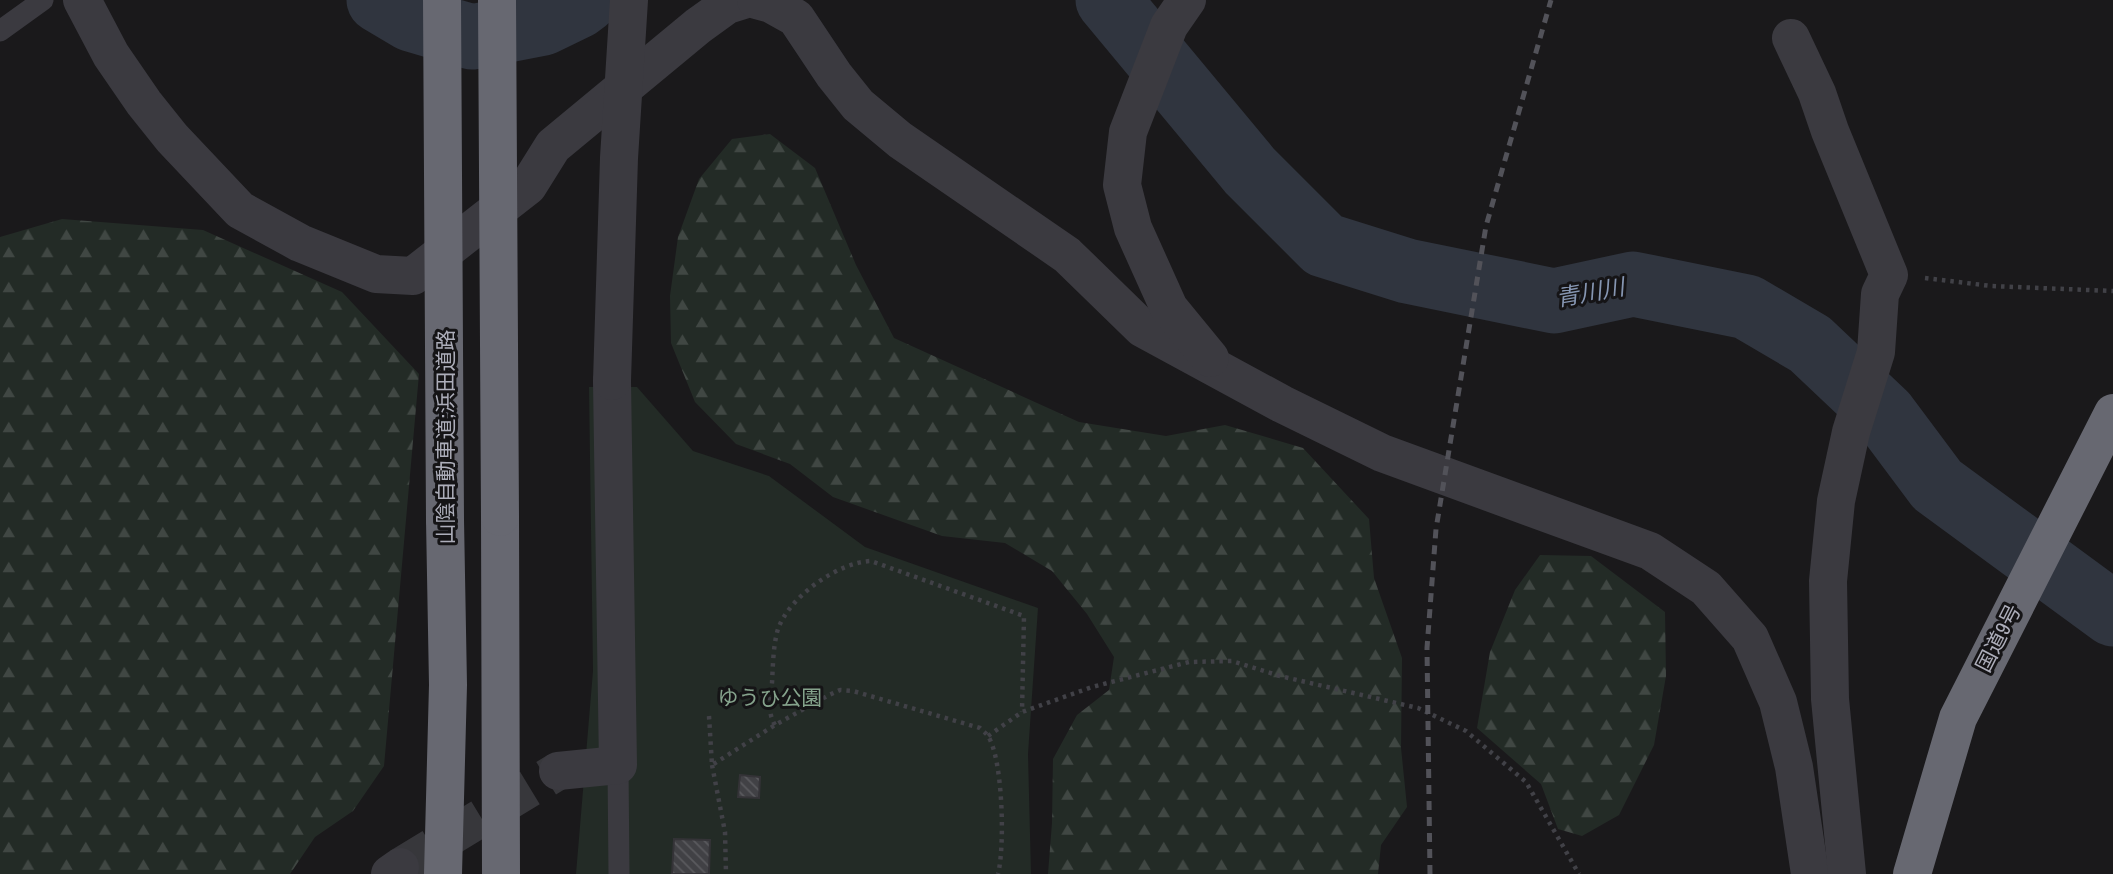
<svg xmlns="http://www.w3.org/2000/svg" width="2113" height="874" font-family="'Archivo Narrow','Noto Sans JP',sans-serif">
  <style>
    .green { fill: #232b26 }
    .forest { fill: url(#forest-firs) }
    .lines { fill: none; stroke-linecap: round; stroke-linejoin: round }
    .river { stroke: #30353f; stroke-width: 65 }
    .building { fill: url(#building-back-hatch); stroke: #343337; stroke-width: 2 }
    .street-tunnel { stroke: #37373b; stroke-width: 38; stroke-dasharray: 38 19; stroke-linecap: butt }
    .path { stroke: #414147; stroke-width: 4.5; stroke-dasharray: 3.5 5; stroke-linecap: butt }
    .lane { stroke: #3b3a40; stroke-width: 21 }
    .street { stroke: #3b3a40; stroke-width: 38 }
    .highway { stroke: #676871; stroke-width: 38 }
    .rail { stroke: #525259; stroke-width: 5; stroke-dasharray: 9 7; stroke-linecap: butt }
    .street-bridge { stroke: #3b3a40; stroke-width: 38 }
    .highway-bridge { stroke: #676871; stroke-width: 38 }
    .labels { text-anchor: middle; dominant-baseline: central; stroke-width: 6; stroke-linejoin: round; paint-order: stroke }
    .street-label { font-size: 21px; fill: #adaeba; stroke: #151416 }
    .park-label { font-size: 21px; fill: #85a38c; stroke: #151416 }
    .water-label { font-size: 23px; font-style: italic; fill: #8696b2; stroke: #151416 }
  </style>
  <defs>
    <pattern id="forest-firs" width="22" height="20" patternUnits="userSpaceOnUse" patternTransform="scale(1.75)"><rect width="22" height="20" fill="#232b26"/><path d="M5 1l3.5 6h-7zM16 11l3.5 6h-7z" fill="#404743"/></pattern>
    <pattern id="building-back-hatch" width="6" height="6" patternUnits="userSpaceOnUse" patternTransform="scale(1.75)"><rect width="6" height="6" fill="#414145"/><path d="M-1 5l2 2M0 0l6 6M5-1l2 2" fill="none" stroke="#5a5a5e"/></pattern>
  </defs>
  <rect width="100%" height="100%" fill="#1a191b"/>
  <path class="green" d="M589,387H637L693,451L769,476L865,547L1038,608L1028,754L1031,874H576L593,671Z"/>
  <g class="forest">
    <path d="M770,134L815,168L856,265L894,338L1079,422L1166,436L1225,425L1303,448L1369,519L1374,578L1402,658L1401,748L1407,807L1381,845L1378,874H1048L1052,823L1053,759L1077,715L1109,690L1114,657L1087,614L1052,571L1005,543L942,536L833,497L790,464L736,444L695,402L671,343L670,296L678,237L699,179L732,139Z"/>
    <path d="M62,219L203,230L342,292L419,374L384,766L353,811L315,837L290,874H0V237Z"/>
    <path d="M1540,555L1591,556L1665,612L1666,676L1654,745L1619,815L1582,836L1558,829L1541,784L1477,728L1490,652L1515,590Z"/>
  </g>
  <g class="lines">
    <g class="river">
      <path d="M379,0L411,19L472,37L543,23L578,6L586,0"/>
      <path d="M1108,0L1250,171L1324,245L1407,271L1554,301L1633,284L1747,307L1810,344L1884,414L1937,485L2113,614"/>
    </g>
  </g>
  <g class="building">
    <path d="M740,775L760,777L759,798L738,797Z"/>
    <path d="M674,839L710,840L709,874H672Z"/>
  </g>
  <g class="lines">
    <path class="street-tunnel" d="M400,867L558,771"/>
    <g class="path">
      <path d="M1925,278L1991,286L2113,291"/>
      <path d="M709,716L712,765L775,725L829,695L840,690L853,691L980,728C983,731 986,733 988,736C1003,759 1005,847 998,874"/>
      <path d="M775,725C767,712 770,697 772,683C773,665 773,646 778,629C789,597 838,562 871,561L1024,616L1022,712"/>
      <path d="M988,736L1022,712L1092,687L1189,662L1232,661L1280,676L1418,708L1466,731L1526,782L1579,874"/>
      <path d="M712,765L725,832L726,874"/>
    </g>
    <g class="lane">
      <path d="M0,31L43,0"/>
      <path d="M618,765L619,874"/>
    </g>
    <g class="street">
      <path d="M82,0L111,55L144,103L172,138L240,210L300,243L376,274L413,276L528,186L553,146L698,26L727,5L743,0"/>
      <path d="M756,0L771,4L796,18L834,75L858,105L900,140L1067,255L1142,328L1282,404L1382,453L1650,551L1706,588L1750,638L1778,702L1794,767L1810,874"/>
      <path d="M1187,0L1169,26L1128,132L1122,185L1133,228L1169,308L1210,358"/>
      <path d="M1791,38L1817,93L1830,131L1889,275L1880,294L1876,352L1851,432L1836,501L1828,581L1830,699L1847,874"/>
      <path d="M558,771L618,765L612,381"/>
      <path d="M390,874L400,867"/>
    </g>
    <g class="highway">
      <path d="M500,517L501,874"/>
      <path d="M443,874L448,685L445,520"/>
      <path d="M1912,874L1958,718L2113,413"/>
    </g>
    <path class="rail" d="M1430,874L1427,648L1436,529L1486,226L1551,0"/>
    <path class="street-bridge" d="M612,381L619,158L629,0"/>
    <g class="highway-bridge">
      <path d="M442,0L445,520"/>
      <path d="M497,0L500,517"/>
    </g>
  </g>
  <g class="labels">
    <g class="street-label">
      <text transform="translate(445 437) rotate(-90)">山陰自動車道;浜田道路</text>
      <text transform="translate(1998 638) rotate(-63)">国道9号</text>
    </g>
    <g class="park-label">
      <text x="770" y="697">ゆうひ公園</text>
    </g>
    <g class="water-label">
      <text transform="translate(1590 292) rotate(-10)">青川川</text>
    </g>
  </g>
</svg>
